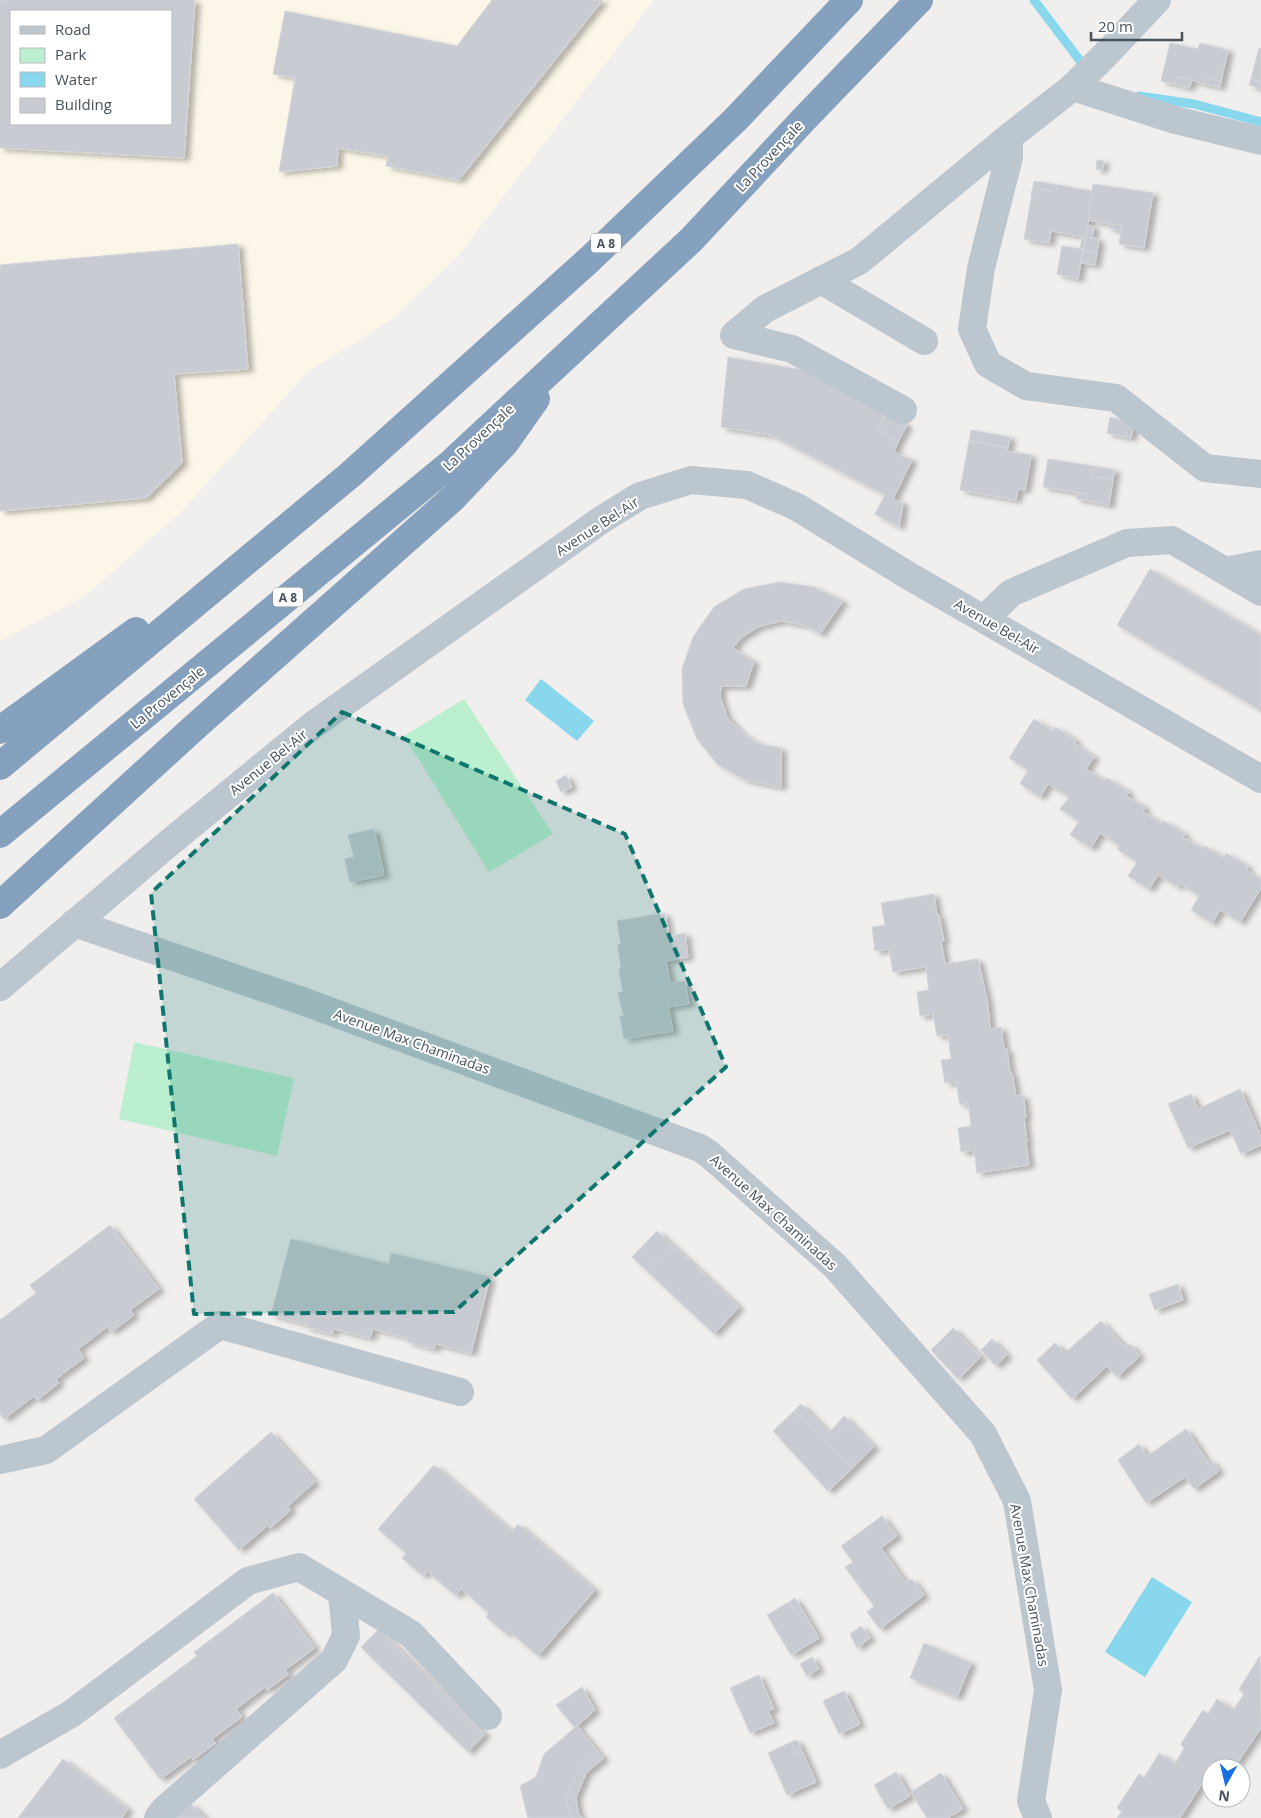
<svg xmlns="http://www.w3.org/2000/svg" width="1261" height="1818" font-family="'Open Sans',sans-serif">
  <style>
    .commercial { fill: #fcf6e8; fill-rule: evenodd }
    .green { fill: #bcefd0 }
    .water { fill: #89d7ec }
    .lines { fill: none; stroke-linecap: round; stroke-linejoin: round }
    .stream { stroke: #89d7ec; stroke-width: 9 }
    .building { fill: #c8cbd1; stroke: #d2d5da; fill-rule: evenodd; filter: url(#shadow) }
    .minor { stroke: #bcc6ce; stroke-width: 28 }
    .highway { stroke: #86a1be; stroke-width: 28 }
    .marked { fill: #0f766e; fill-opacity: 0.2; stroke: #0f766e; stroke-width: 4; stroke-dasharray: 10 6; stroke-linejoin: round }
    .labels { text-anchor: middle; dominant-baseline: central; stroke-width: 4; stroke-linejoin: round; paint-order: stroke }
    .shield { fill: #fff; stroke: #7e868d; stroke-width: 1 }
    .shield-label { font-size: 12px; font-weight: bold; fill: #46525c }
    .street-label { font-size: 14px; fill: #46525c; stroke: #fff }
  </style>
  <defs>
    <filter id="shadow"><feDropShadow dx="5.5" dy="3" stdDeviation="2.5" flood-color="#0004"/></filter>
  </defs>
  <rect width="100%" height="100%" fill="#f1eeee"/>
  <path class="commercial" d="M0,0H654L458,256L394,318L308,372L181,512L85,596L0,641ZM11,11H171V124H11Z"/>
  <g class="green">
    <path d="M464,699L553,834L489,872L404,736Z"/>
    <path d="M134,1042L294,1078L277,1156L119,1119Z"/>
  </g>
  <g class="water">
    <path d="M541,679L594,721L577,741L525,700Z"/>
    <path d="M1152,1577L1192,1602L1145,1677L1105,1652Z"/>
  </g>
  <g class="lines">
    <g class="stream">
      <path d="M1034,0L1087,70"/>
      <path d="M1139,96L1194,104L1261,122"/>
    </g>
  </g>
  <g class="building">
    <path d="M0,0H195L184,158L0,148ZM11,11H171V124H11Z"/>
    <path d="M492,0H603L459,180L386,166L388,156L338,148L337,166L279,172L295,78L273,74L285,11L457,46Z"/>
    <path d="M1170,43L1198,49L1200,43L1228,50L1221,81L1207,78L1205,84L1177,76L1175,84L1161,81Z"/>
    <path d="M1259,48L1261,49V82L1251,79Z"/>
    <path d="M1177,76L1192,80L1189,88L1175,84Z"/>
    <path d="M1207,78L1221,81L1220,87L1205,84Z"/>
    <path d="M1251,79L1261,82V89L1249,85Z"/>
    <path d="M1097,160L1104,161L1102,170L1096,169Z"/>
    <path d="M1034,181L1058,185L1056,192L1033,188L1031,196Z"/>
    <path d="M1093,184L1153,193L1144,248L1119,244L1122,225L1114,224L1113,229L1109,228V224L1088,220Z"/>
    <path d="M1058,185L1092,191L1086,237L1051,231L1049,243L1024,239L1033,188L1056,192Z"/>
    <path d="M1114,224L1122,225L1121,230L1113,229Z"/>
    <path d="M1087,225L1094,227L1092,238L1086,237Z"/>
    <path d="M1082,237H1086L1083,249H1080Z"/>
    <path d="M1086,237L1099,239L1097,253L1083,251Z"/>
    <path d="M238,244L248,369L174,374L182,463L146,498L0,511V265Z"/>
    <path d="M1062,246L1083,249L1078,279L1057,274Z"/>
    <path d="M1083,251L1097,253L1095,265L1081,263Z"/>
    <path d="M728,357L814,372L887,413L877,430L898,442L894,452L912,460L893,499L903,503L899,527L875,514L885,495L771,435L721,427Z"/>
    <path d="M887,413L907,425L898,442L877,430Z"/>
    <path d="M1110,417L1134,423L1131,438L1107,433Z"/>
    <path d="M971,430L1010,437L1008,448L969,441Z"/>
    <path d="M969,441L1008,448L1007,451L1031,455L1025,490L1018,489L1016,500L960,490Z"/>
    <path d="M1048,459L1093,466L1091,476L1113,479L1109,505L1086,500L1087,494L1043,487Z"/>
    <path d="M1093,466L1115,470L1113,479L1091,476Z"/>
    <path d="M1077,493L1087,494L1086,500L1076,499Z"/>
    <path d="M1150,569L1261,635V703L1258,709L1117,625Z"/>
    <path d="M779,582L814,587L843,601L820,634L804,625L781,621L758,627L741,638L733,648L754,662L746,686H721L720,697L727,717L743,734L760,744L781,748V787L745,780L717,764L697,739L683,704L682,669L693,637L714,607L744,589Z"/>
    <path d="M1034,719L1053,731L1055,727L1076,740L1074,743L1094,757L1086,769L1105,781L1107,778L1129,792L1126,796L1145,807L1143,812L1162,824L1164,821L1185,834L1183,837L1203,849L1205,846L1224,858L1226,853L1248,867L1246,870L1261,879V888L1240,922L1220,910L1212,923L1191,910L1199,896L1180,883L1178,887L1158,875L1149,889L1128,876L1137,862L1117,849L1120,846L1100,833L1091,848L1070,835L1079,821L1060,809L1069,797L1048,784L1040,797L1020,784L1028,770L1009,758Z"/>
    <path d="M566,775L572,787L561,792L556,781Z"/>
    <path d="M374,829L384,875L350,882L345,859L354,857L348,835Z"/>
    <path d="M934,894L937,916L939,915L944,941H941L945,964L978,959L988,1005L990,1029L1001,1027L1004,1049H1007L1010,1073H1012L1016,1096L1023,1095L1026,1117L1024,1118L1027,1142L1026,1143L1029,1165L977,1173L974,1150L961,1152L958,1128L971,1126L968,1103L960,1105L956,1082L945,1083L941,1060L951,1059L948,1035L937,1036L933,1014L920,1016L917,992L929,990L926,967L893,972L889,949L875,951L872,927L885,925L881,903Z"/>
    <path d="M665,913L669,936L685,933L688,957L666,961L670,983L685,981L689,1004L668,1007L673,1031L624,1039L620,1016H624L618,993L623,992L619,970L621,968L618,945L621,944L617,921Z"/>
    <path d="M1240,1089L1261,1137V1145L1241,1154L1230,1130L1188,1148L1168,1104L1191,1094L1198,1109Z"/>
    <path d="M110,1225L159,1289L130,1310L134,1315L111,1332L107,1327L78,1349L84,1358L56,1379L59,1383L37,1400L34,1396L4,1419L0,1414V1320L36,1293L30,1285Z"/>
    <path d="M657,1231L671,1244L647,1271L632,1257Z"/>
    <path d="M291,1239L389,1264L391,1253L490,1277L471,1353L436,1344L434,1349L407,1342L408,1338L373,1329L370,1338L334,1329L332,1334L306,1327L307,1324L271,1315Z"/>
    <path d="M671,1244L739,1307L714,1334L647,1271Z"/>
    <path d="M1178,1284L1183,1300L1155,1310L1149,1294Z"/>
    <path d="M1101,1321L1125,1347L1130,1344L1140,1356L1117,1377L1107,1366L1072,1399L1037,1360L1055,1343L1065,1353Z"/>
    <path d="M953,1328L981,1357L958,1379L931,1350Z"/>
    <path d="M992,1339L1007,1355L996,1366L981,1350Z"/>
    <path d="M801,1404L833,1437L841,1429L836,1425L844,1416L874,1447L853,1468L794,1411Z"/>
    <path d="M794,1411L853,1468L828,1491L773,1431Z"/>
    <path d="M836,1425L841,1429L833,1437L829,1433Z"/>
    <path d="M1186,1429L1208,1462L1211,1460L1219,1471L1194,1489L1185,1477L1146,1503L1118,1460L1139,1444L1147,1456Z"/>
    <path d="M271,1432L315,1482L287,1507L291,1510L270,1528L268,1525L239,1550L194,1499Z"/>
    <path d="M434,1465L512,1532L518,1524L595,1590L538,1656L509,1631L506,1634L486,1617L489,1613L461,1589L456,1596L427,1571L423,1576L402,1558L406,1553L378,1529Z"/>
    <path d="M882,1516L897,1536L881,1548L906,1583L912,1579L924,1595L880,1629L867,1612L874,1606L845,1567L853,1562L841,1546Z"/>
    <path d="M273,1593L315,1648L285,1670L289,1674L267,1690L265,1687L236,1709L242,1717L212,1739L216,1743L193,1760L191,1757L160,1779L114,1718L197,1656L194,1652Z"/>
    <path d="M795,1598L803,1611L797,1615L789,1602Z"/>
    <path d="M789,1602L797,1615L803,1611L819,1638L791,1655L767,1615Z"/>
    <path d="M861,1626L870,1638L857,1648L850,1634Z"/>
    <path d="M379,1629L485,1734L468,1752L361,1647Z"/>
    <path d="M924,1643L971,1663L957,1697L910,1678Z"/>
    <path d="M1260,1656L1261,1728L1234,1768H1211V1788L1203,1782L1180,1818H1117L1122,1811L1117,1808L1139,1774L1144,1778L1159,1753L1175,1764L1184,1748L1181,1744L1203,1710L1208,1714L1217,1699L1233,1710L1244,1694L1239,1689Z"/>
    <path d="M812,1657L819,1669L807,1676L800,1664Z"/>
    <path d="M759,1675L774,1709L768,1711L774,1723L750,1733L730,1688Z"/>
    <path d="M582,1687L595,1710L575,1728L556,1705Z"/>
    <path d="M844,1691L860,1724L839,1734L823,1701Z"/>
    <path d="M577,1726L598,1752L577,1772L566,1798L571,1814L574,1818H528L520,1786L536,1777L544,1754Z"/>
    <path d="M797,1740L803,1753L797,1755L791,1742Z"/>
    <path d="M791,1742L797,1755L803,1753L816,1782L787,1795L768,1753Z"/>
    <path d="M598,1752L604,1758L586,1773L576,1797L578,1813L583,1818H574L571,1814L566,1798L577,1772Z"/>
    <path d="M63,1759L128,1809L122,1818H18Z"/>
    <path d="M896,1772L910,1796L888,1809L874,1785Z"/>
    <path d="M941,1773L963,1809L947,1818H927L911,1792Z"/>
    <path d="M191,1804L205,1818H176Z"/>
  </g>
  <g class="lines">
    <g class="minor">
      <path d="M1157,0L1110,50L1073,87L1175,120L1261,141"/>
      <path d="M1009,137V157L981,268L972,329L988,364L1026,386L1116,398L1205,468L1261,474"/>
      <path d="M821,280L924,341"/>
      <path d="M903,410L792,349L734,335L765,309L859,261L1009,137L1073,87"/>
      <path d="M1225,571L1261,564"/>
      <path d="M984,619L1011,593L1127,543L1172,540L1261,592"/>
      <path d="M74,923L302,1001L700,1148L709,1154L835,1266L983,1434L1017,1501L1048,1690L1031,1801L1038,1818"/>
      <path d="M0,987L169,843L313,725L601,520L640,496L691,480L747,485L797,507L909,576L1261,779"/>
      <path d="M0,1460L46,1450L220,1325L460,1392"/>
      <path d="M0,1755L71,1714L248,1581L299,1567L411,1634L488,1716"/>
      <path d="M158,1818L164,1810L334,1660L346,1636L342,1593"/>
    </g>
    <g class="highway">
      <path d="M0,730L136,631"/>
      <path d="M0,766L351,474L471,366L590,259L736,119L849,0"/>
      <path d="M0,834L450,464L691,240L806,117L919,0"/>
      <path d="M0,905L197,725L453,498L505,443L536,399"/>
    </g>
  </g>
  <path class="marked" d="M342,712L625,834L726,1067L454,1312L194,1314L151,893Z"/>
  <g class="labels">
    <g class="shield">
      <rect x="591" y="233.5" width="30" height="19" rx="4"/>
      <rect x="273" y="587.5" width="30" height="19" rx="4"/>
    </g>
    <g class="shield-label">
      <text x="606" y="243">A 8</text>
      <text x="288" y="597">A 8</text>
    </g>
    <g class="street-label">
      <text transform="translate(769 156) rotate(-47)">La Provençale</text>
      <text transform="translate(478 437) rotate(-43)">La Provençale</text>
      <text transform="translate(597 526) rotate(-33)">Avenue Bel-Air</text>
      <text transform="translate(997 626) rotate(30)">Avenue Bel-Air</text>
      <text transform="translate(167 697) rotate(-39)">La Provençale</text>
      <text transform="translate(268 762) rotate(-39)">Avenue Bel-Air</text>
      <text transform="translate(412 1041) rotate(20)">Avenue Max Chaminadas</text>
      <text transform="translate(774 1212) rotate(42)">Avenue Max Chaminadas</text>
      <text transform="translate(1030 1585) rotate(80)">Avenue Max Chaminadas</text>
    </g>
  </g>
  <rect x="10" y="10" width="162" height="115" fill="#ffffff" stroke="#b5babe"/>
  <rect x="20" y="26" width="25" height="8" fill="#bcc6ce" stroke="#b5babe"/>
  <text x="55" y="35" font-size="15" fill="#46525c">Road</text>
  <rect x="20" y="48" width="25" height="15" fill="#bcefd0" stroke="#b5babe"/>
  <text x="55" y="60" font-size="15" fill="#46525c">Park</text>
  <rect x="20" y="72" width="25" height="15" fill="#89d7ec" stroke="#b5babe"/>
  <text x="55" y="85" font-size="15" fill="#46525c">Water</text>
  <rect x="20" y="98" width="25" height="15" fill="#c8cbd1" stroke="#b5babe"/>
  <text x="55" y="110" font-size="15" fill="#46525c">Building</text>
  <g transform="translate(1226 1783) rotate(188)"><circle r="24" fill="#ffffff" stroke="#b5babe"/>
  <path d="M0-4L9 19L0 12L-9 19Z" fill="#186ee2"/>
  <text y="-8" font-size="14" font-weight="bold" text-anchor="middle" fill="#46525c">N</text>
  </g>
  <path d="M1091 32v8h91v-8" fill="none" stroke="#46525c" stroke-width="2.5"/>
  <text x="1098" y="32" font-size="15" fill="#46525c" stroke="#ffffff" stroke-width="4" paint-order="stroke">20 m</text>
</svg>
